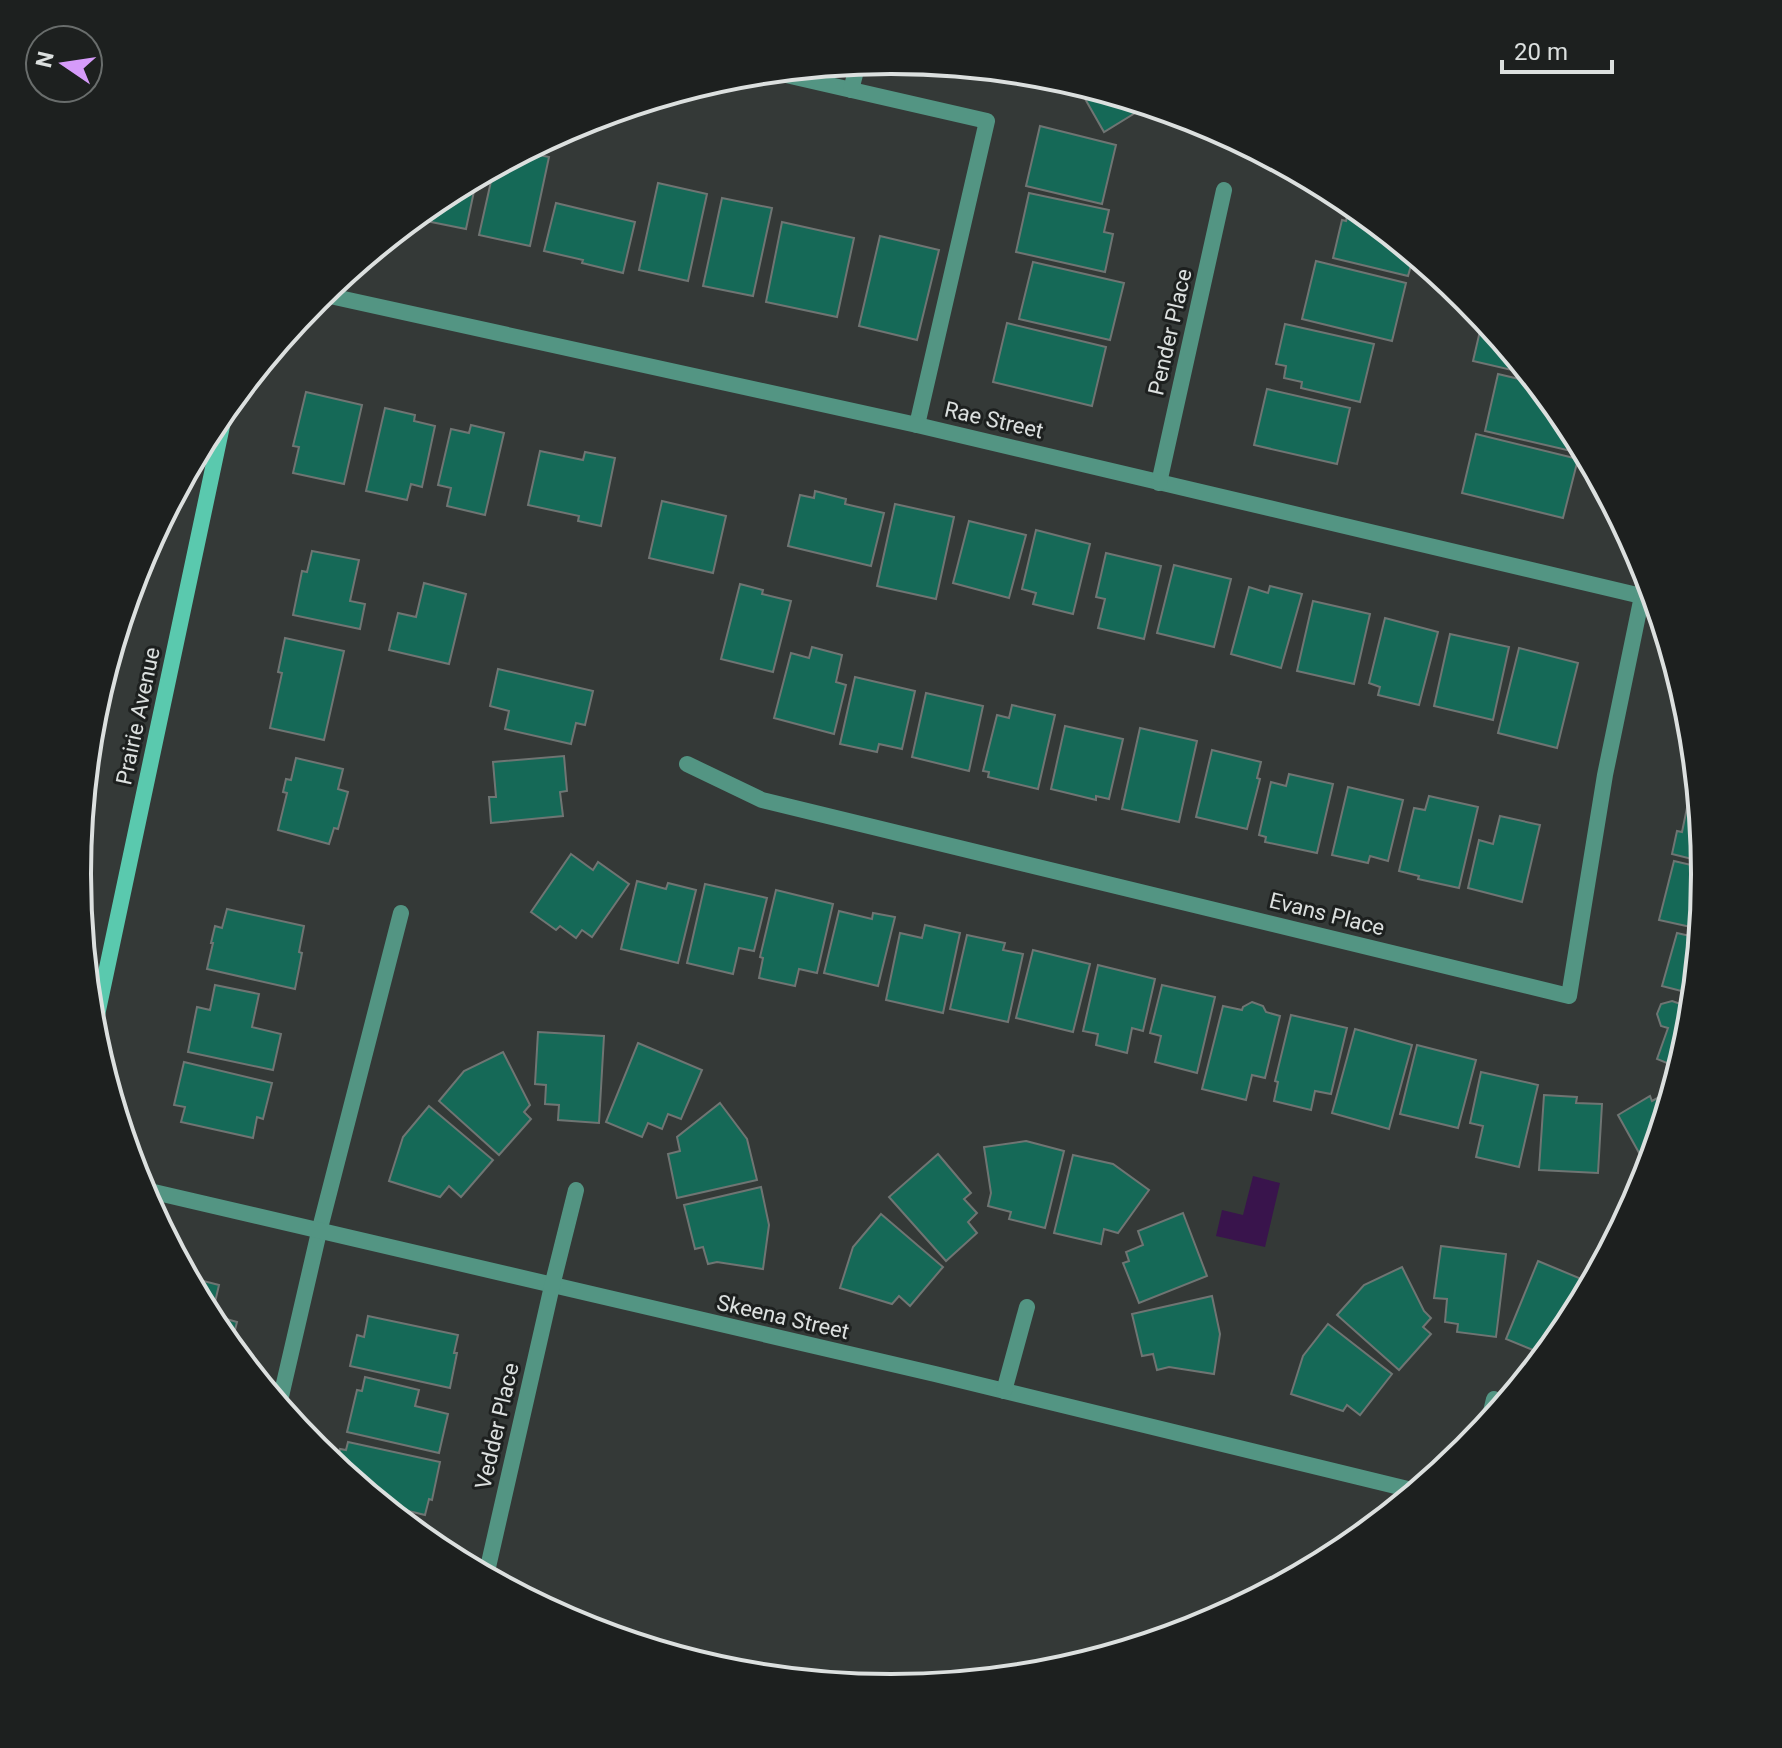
<svg xmlns="http://www.w3.org/2000/svg" width="1782" height="1748" font-family="Roboto,sans-serif">
  <style>
    .water { fill: #39144c }
    .building { fill: #156957; stroke: #6f7573; stroke-width: 2 }
    .lines { fill: none; stroke-linecap: round; stroke-linejoin: round }
    .lane { stroke: #539583; stroke-width: 16 }
    .street { stroke: #539583; stroke-width: 16 }
    .secondary { stroke: #5ac9ae; stroke-width: 16 }
    .labels { text-anchor: middle; dominant-baseline: central; stroke-width: 6; stroke-linejoin: round; paint-order: stroke }
    .street-label { font-size: 22px; fill: #dce0df; stroke: #1d201f }
    .rim { fill: none; stroke: #dce0df; stroke-width: 4 }
  </style>
  <rect width="100%" height="100%" fill="#343937"/>
  <path class="water" d="M1253,1176L1280,1183L1265,1247L1216,1236L1222,1210L1243,1215Z"/>
  <g class="building">
    <path d="M1076,83L1135,102L1140,110L1104,132Z"/>
    <path d="M1040,126L1116,145L1102,204L1026,186Z"/>
    <path d="M524,152L549,157L530,246L479,235L494,168Z"/>
    <path d="M477,177L466,229L416,219L417,215L439,197Z"/>
    <path d="M658,183L707,194L688,281L639,270Z"/>
    <path d="M1029,193L1109,210L1104,232L1113,234L1105,272L1016,252Z"/>
    <path d="M722,198L772,208L753,296L703,286Z"/>
    <path d="M556,203L635,222L623,273L582,263L583,260L544,251Z"/>
    <path d="M1350,203L1414,255L1408,276L1333,258L1342,220L1346,221Z"/>
    <path d="M782,222L854,238L837,317L766,302Z"/>
    <path d="M880,236L939,250L917,340L859,326Z"/>
    <path d="M1316,261L1406,283L1392,341L1302,319Z"/>
    <path d="M1033,262L1124,283L1110,340L1019,319Z"/>
    <path d="M1483,318L1529,374L1473,361Z"/>
    <path d="M1007,323L1106,347L1092,406L993,382Z"/>
    <path d="M1285,324L1374,344L1360,402L1301,388L1302,382L1284,378L1286,366L1276,364Z"/>
    <path d="M1498,374L1536,383L1568,422L1581,447L1580,453L1485,431Z"/>
    <path d="M1267,389L1350,408L1337,464L1254,445Z"/>
    <path d="M306,392L362,405L344,484L293,473L299,447L293,446Z"/>
    <path d="M385,408L415,415L414,421L435,426L422,487L411,484L407,500L366,491Z"/>
    <path d="M471,425L504,433L485,515L447,506L451,488L438,485L451,429L469,433Z"/>
    <path d="M1476,434L1578,459L1563,518L1462,493Z"/>
    <path d="M540,451L583,460L585,452L615,458L601,526L578,521L579,516L528,505Z"/>
    <path d="M815,491L846,499L845,504L884,513L871,566L788,546L800,495L814,498Z"/>
    <path d="M662,501L726,516L713,573L649,558Z"/>
    <path d="M895,504L954,517L936,599L877,586Z"/>
    <path d="M969,521L1026,535L1009,598L953,583Z"/>
    <path d="M1036,530L1090,544L1073,614L1033,604L1036,593L1022,589Z"/>
    <path d="M312,551L359,560L350,601L365,604L360,629L293,615L302,571L307,572Z"/>
    <path d="M1106,553L1161,566L1144,639L1098,628L1105,599L1096,597Z"/>
    <path d="M1174,565L1231,579L1214,647L1157,633Z"/>
    <path d="M424,583L466,594L449,664L389,650L398,613L416,617Z"/>
    <path d="M740,584L763,590L762,594L791,601L773,672L721,659Z"/>
    <path d="M1270,586L1302,594L1281,668L1231,654L1249,587L1268,593Z"/>
    <path d="M1313,601L1370,614L1354,684L1297,671Z"/>
    <path d="M1385,618L1438,632L1419,705L1378,695L1380,687L1369,683Z"/>
    <path d="M1450,634L1509,647L1493,720L1434,706Z"/>
    <path d="M285,638L344,651L324,740L270,728L282,673L278,672Z"/>
    <path d="M812,647L842,655L836,682L846,685L834,734L774,718L791,653L809,658Z"/>
    <path d="M1519,648L1578,663L1557,748L1498,733Z"/>
    <path d="M498,669L593,691L585,725L576,723L571,744L505,729L509,711L490,706Z"/>
    <path d="M855,677L915,691L902,749L879,744L877,752L840,744Z"/>
    <path d="M926,693L983,706L969,771L912,757Z"/>
    <path d="M1012,705L1055,715L1038,789L988,777L989,772L983,771L997,715L1009,718Z"/>
    <path d="M1065,726L1123,739L1109,799L1096,796V800L1051,789Z"/>
    <path d="M1140,728L1197,741L1179,822L1122,809Z"/>
    <path d="M1212,750L1261,762L1257,778L1260,779L1247,829L1196,817Z"/>
    <path d="M564,756L567,791L560,792L563,816L491,823L489,797H496L493,762Z"/>
    <path d="M296,758L343,769L338,789L348,792L338,829L334,828L329,844L278,830L287,793L283,792L286,779L291,780Z"/>
    <path d="M1694,767L1697,793L1689,791Z"/>
    <path d="M1289,774L1333,784L1317,853L1265,842L1266,837L1259,835L1271,782L1286,786Z"/>
    <path d="M1348,787L1403,800L1388,861L1370,856L1368,863L1332,855Z"/>
    <path d="M1429,796L1478,807L1459,888L1418,879L1419,876L1399,871L1414,808L1425,810Z"/>
    <path d="M1689,798L1698,800L1704,862L1672,854L1677,831L1682,832Z"/>
    <path d="M1500,816L1540,825L1522,902L1468,888L1479,840L1493,844Z"/>
    <path d="M571,854L593,870L598,862L629,884L592,937L582,930L576,938L560,926L556,930L531,912Z"/>
    <path d="M1674,861L1704,868L1700,929L1659,920Z"/>
    <path d="M637,881L666,889L668,883L696,890L678,963L621,949Z"/>
    <path d="M705,884L767,898L754,951L739,948L733,974L687,963Z"/>
    <path d="M776,890L833,904L817,973L799,969L795,986L759,978L763,958L760,957Z"/>
    <path d="M227,909L304,926L299,952L302,953L295,989L207,969L213,943H211L215,926L222,928Z"/>
    <path d="M839,911L872,919L873,913L895,917L878,986L824,973Z"/>
    <path d="M925,925L960,933L943,1013L886,1000L900,933L922,938Z"/>
    <path d="M1677,933L1699,938L1693,994L1662,986Z"/>
    <path d="M967,935L1005,943L1003,950L1023,954L1008,1022L950,1009Z"/>
    <path d="M1033,950L1090,964L1073,1032L1016,1018Z"/>
    <path d="M1098,965L1155,979L1143,1031L1132,1028L1127,1053L1096,1045L1098,1034L1083,1031Z"/>
    <path d="M215,985L259,994L252,1027L281,1034L273,1070L188,1052L197,1007L210,1010Z"/>
    <path d="M1162,985L1215,997L1197,1073L1155,1062L1161,1036L1150,1033Z"/>
    <path d="M1672,1001L1692,1008L1689,1033L1679,1068L1657,1059L1668,1028L1661,1026L1657,1014L1661,1004Z"/>
    <path d="M1252,1002L1263,1006L1266,1012L1280,1016L1265,1078L1252,1075L1246,1100L1202,1089L1223,1006L1242,1010L1243,1007Z"/>
    <path d="M1291,1015L1347,1028L1331,1094L1315,1091L1311,1110L1274,1101L1278,1082L1275,1081Z"/>
    <path d="M1355,1029L1412,1045L1389,1129L1332,1113Z"/>
    <path d="M538,1032L604,1036L599,1123L558,1120L559,1105L545,1104L546,1085L535,1084Z"/>
    <path d="M638,1043L702,1070L681,1119L668,1114L662,1129L648,1123L642,1137L606,1122Z"/>
    <path d="M1417,1045L1476,1060L1458,1128L1400,1114Z"/>
    <path d="M503,1052L530,1105L524,1112L531,1119L499,1155L439,1101L464,1071Z"/>
    <path d="M184,1062L272,1083L263,1119L257,1117L253,1138L181,1122L185,1107L174,1105Z"/>
    <path d="M1481,1072L1538,1085L1519,1167L1476,1157L1483,1126L1470,1123Z"/>
    <path d="M1672,1090L1648,1169L1618,1115L1650,1096L1652,1101Z"/>
    <path d="M1544,1095L1577,1097L1576,1103L1602,1104L1598,1173L1539,1170Z"/>
    <path d="M720,1103L747,1139L757,1180L677,1198L668,1154L680,1151L677,1137Z"/>
    <path d="M429,1106L493,1160L461,1197L449,1186L440,1197L389,1181L403,1137Z"/>
    <path d="M1026,1141L1064,1151L1045,1228L1009,1219L1011,1212L988,1206L991,1193L984,1147Z"/>
    <path d="M938,1154L971,1193L964,1199L977,1213L968,1222L977,1233L946,1261L889,1197Z"/>
    <path d="M1073,1155L1113,1164L1149,1190L1118,1233L1104,1229L1101,1244L1054,1233Z"/>
    <path d="M761,1187L769,1225L763,1269L717,1262L708,1264L703,1247L695,1249L684,1205Z"/>
    <path d="M1183,1213L1207,1276L1139,1303L1123,1263L1129,1261L1126,1252L1143,1245L1138,1231Z"/>
    <path d="M881,1214L943,1267L910,1306L899,1296L892,1304L840,1288L853,1247Z"/>
    <path d="M1441,1246L1506,1254L1496,1337L1457,1332L1458,1324L1445,1322L1447,1299L1434,1298Z"/>
    <path d="M1538,1261L1591,1283L1568,1327L1555,1341L1550,1339L1543,1354L1506,1339Z"/>
    <path d="M1402,1267L1424,1311L1431,1318L1423,1327L1431,1334L1399,1370L1337,1315L1364,1285Z"/>
    <path d="M188,1277L219,1285L212,1315L237,1322L231,1346L214,1326Z"/>
    <path d="M1212,1296L1220,1334L1214,1374L1169,1367L1157,1370L1153,1354L1142,1356L1132,1314Z"/>
    <path d="M368,1316L458,1335L454,1353H457L450,1388L350,1366L357,1335L364,1337Z"/>
    <path d="M1328,1324L1392,1374L1360,1415L1347,1405L1343,1411L1291,1394L1303,1356Z"/>
    <path d="M365,1377L419,1390L415,1406L448,1414L439,1453L347,1432L357,1390L362,1391Z"/>
    <path d="M348,1442L440,1462L432,1500L429,1499L425,1515L384,1505L336,1466L340,1449L346,1450Z"/>
  </g>
  <g class="lines">
    <g class="lane">
      <path d="M773,72L987,121L917,425"/>
      <path d="M851,90L858,63"/>
      <path d="M279,1405L319,1232L401,913"/>
    </g>
    <g class="street">
      <path d="M321,294L917,425L1654,599"/>
      <path d="M1159,483L1224,190"/>
      <path d="M687,764L762,800L1569,996L1605,775L1642,596L1645,570"/>
      <path d="M141,1189L935,1374L1416,1491"/>
      <path d="M1004,1391L1027,1307"/>
      <path d="M1488,1424L1494,1399"/>
      <path d="M486,1576L552,1286L576,1190"/>
    </g>
    <path class="secondary" d="M93,1034L226,407"/>
  </g>
  <g class="labels">
    <g class="street-label">
      <text transform="translate(1170 332) rotate(-77)">Pender Place</text>
      <text transform="translate(994 420) rotate(13)">Rae Street</text>
      <text transform="translate(138 716) rotate(-78)">Prairie Avenue</text>
      <text transform="translate(1327 914) rotate(14)">Evans Place</text>
      <text transform="translate(783 1317) rotate(13)">Skeena Street</text>
      <text transform="translate(497 1426) rotate(-77)">Vedder Place</text>
    </g>
  </g>
  <path d="M0 0H1782V1748H0ZM91 874a800 800 0 1 1 1600 0a800 800 0 1 1-1600 0Z" fill="#1d201f" fill-rule="evenodd"/>
  <path class="rim" d="M91 874a800 800 0 1 1 1600 0a800 800 0 1 1-1600 0Z"/>
  <g transform="translate(64 64) rotate(283)"><circle r="38" fill="#1d201f" stroke="#696d6c" stroke-width="2"/>
  <path d="M0-6L14 30L0 20L-14 30Z" fill="#d69bfa"/>
  <text y="-12" font-size="22" font-weight="bold" text-anchor="middle" fill="#dce0df">N</text>
  </g>
  <path d="M1502 60v12h110v-12" fill="none" stroke="#dce0df" stroke-width="4"/>
  <text x="1514" y="60" font-size="24" fill="#dce0df" stroke="#1d201f" stroke-width="6" paint-order="stroke">20 m</text>
</svg>
